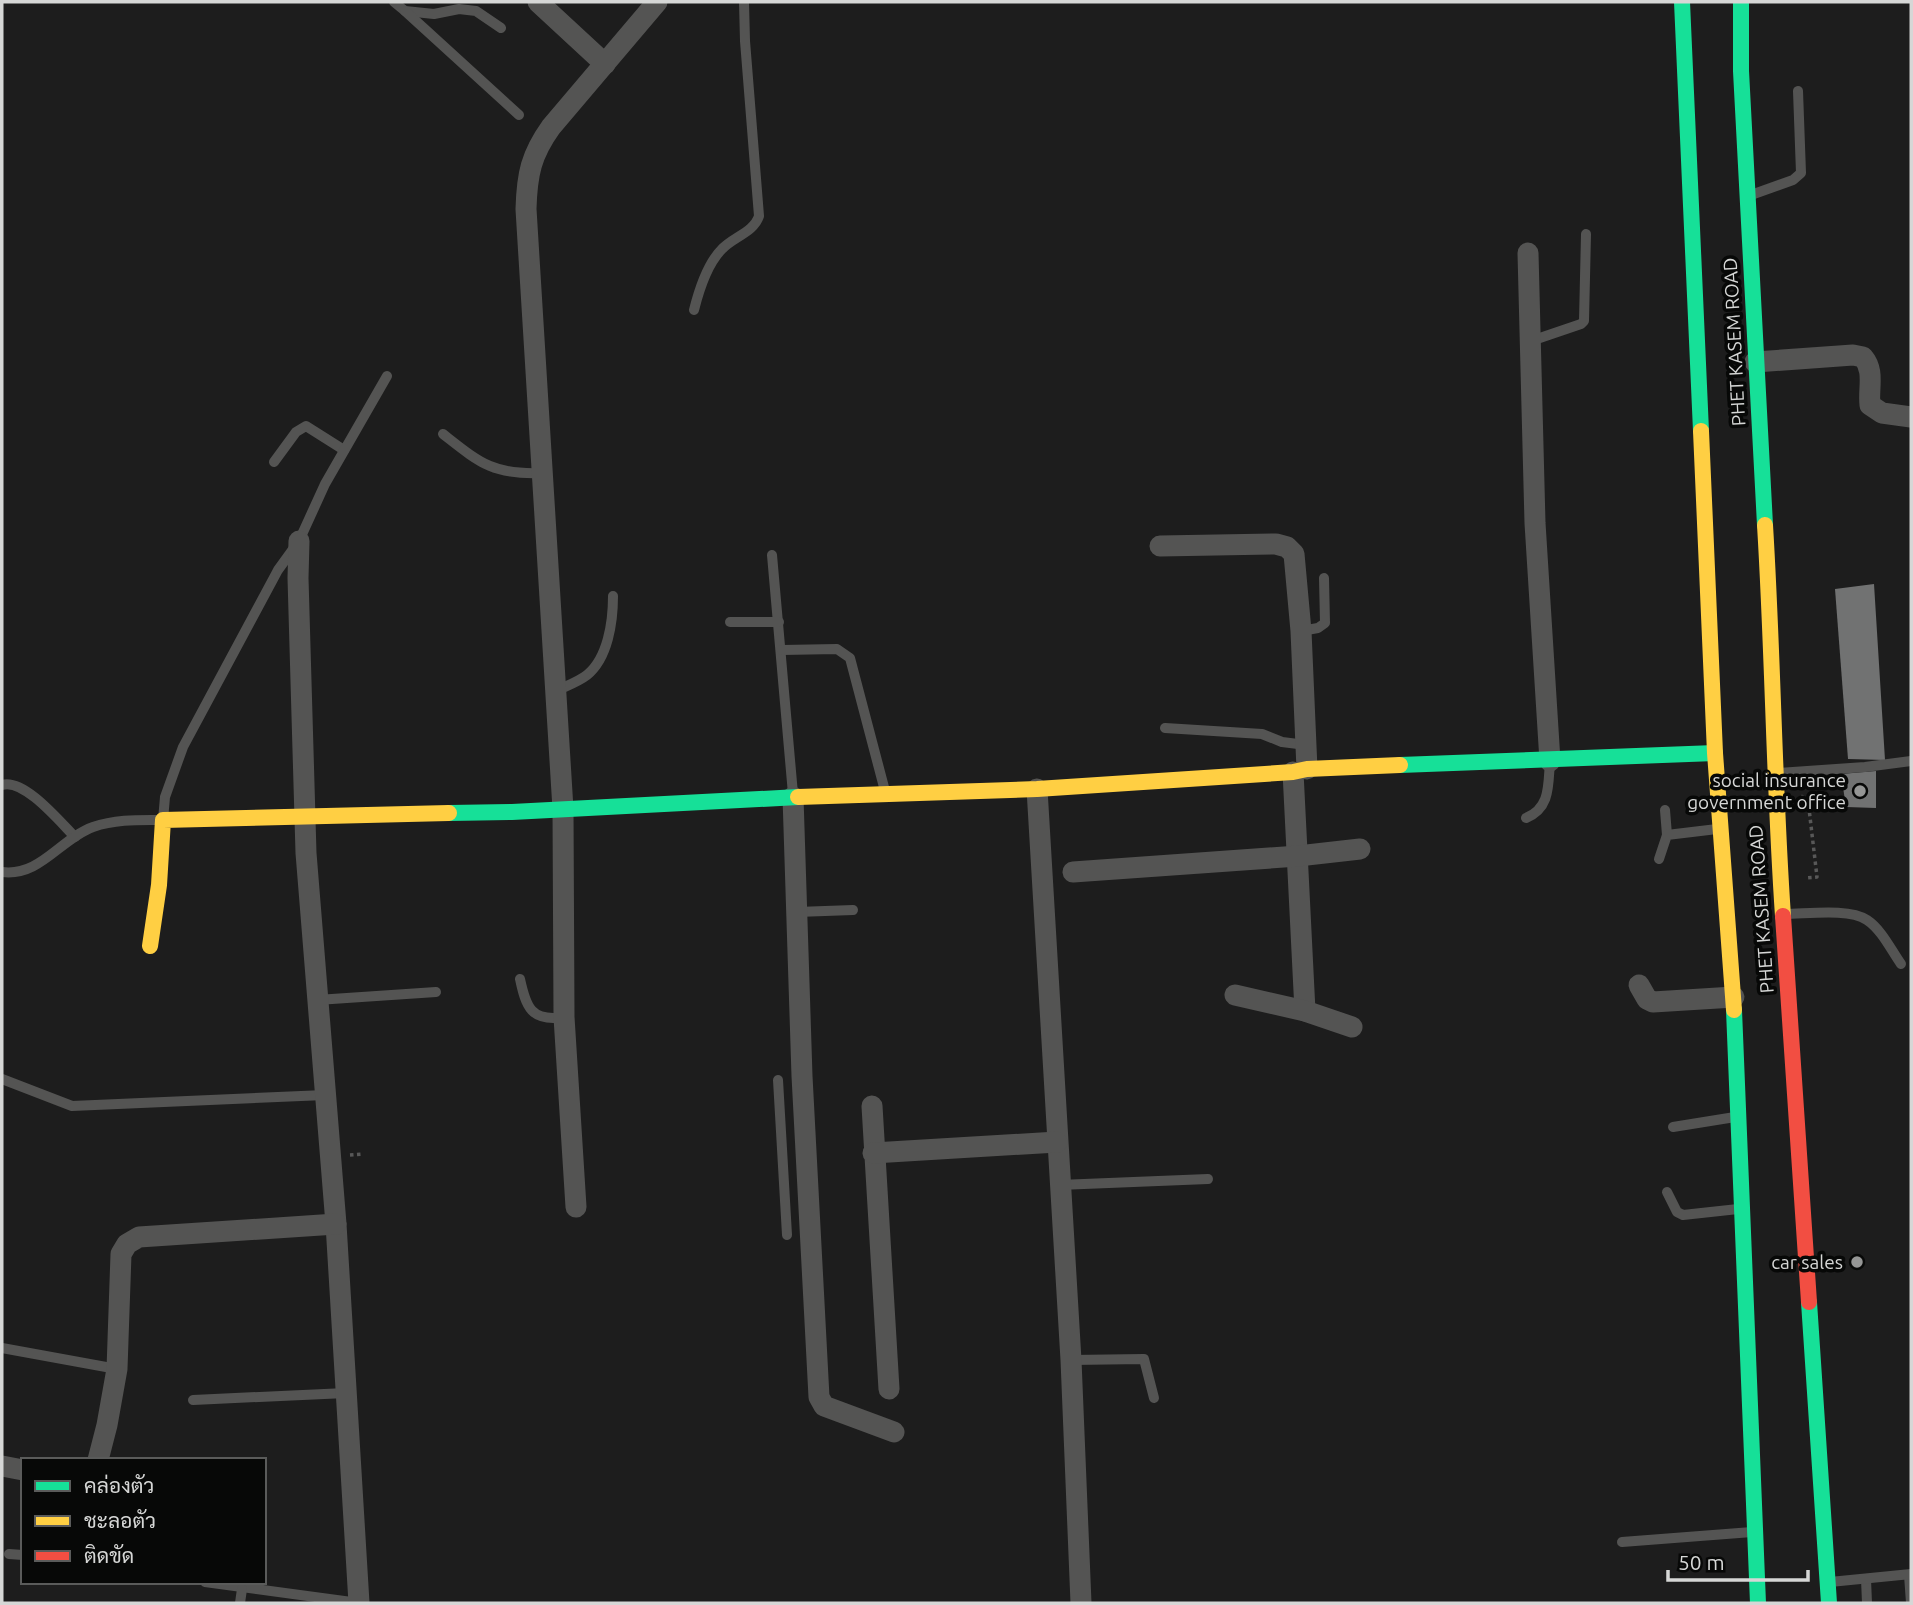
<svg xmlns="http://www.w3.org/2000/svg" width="1913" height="1605" font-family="Ubuntu,Sarabun,sans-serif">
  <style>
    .building { fill: #717272 }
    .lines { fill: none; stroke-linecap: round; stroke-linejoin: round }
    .path { stroke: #585858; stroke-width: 3.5; stroke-dasharray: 3.5 3.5; stroke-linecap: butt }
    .lane { stroke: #545453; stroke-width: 10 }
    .street { stroke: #545453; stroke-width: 21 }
    .fast { stroke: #16e098; stroke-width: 16 }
    .slow { stroke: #ffcf43; stroke-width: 16 }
    .jam { stroke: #f24e42; stroke-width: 16 }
    .poi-dot { fill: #959695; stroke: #070807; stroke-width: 2.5 }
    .labels { text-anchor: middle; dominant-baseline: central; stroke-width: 7; stroke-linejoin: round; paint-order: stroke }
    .street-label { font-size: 19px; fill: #d6d7d6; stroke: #070807 }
    .poi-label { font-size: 19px; fill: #d6d7d6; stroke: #070807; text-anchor: end }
  </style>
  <rect width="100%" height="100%" fill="#1d1d1d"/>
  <g class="building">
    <path d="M1874,584L1885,760L1848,759L1835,589Z"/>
    <path d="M1876,771V808L1846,807L1841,774Z"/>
  </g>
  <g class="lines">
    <g class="path">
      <path d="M1801,796L1808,800L1817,877L1805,878"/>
      <path d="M350,1155L363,1154"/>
    </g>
    <g class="lane">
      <path d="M394,2L405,11L434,14L459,9L476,11L501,28"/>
      <path d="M405,11L519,115"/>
      <path d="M1751,195L1793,180L1801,173L1798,91"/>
      <path d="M694,310C699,290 707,264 722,249C733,237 754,232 759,216L745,41L744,2"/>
      <path d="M1531,341L1581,324L1584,321L1586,234"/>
      <path d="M443,434C480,463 493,475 542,473"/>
      <path d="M274,462L296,432L306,426L344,450"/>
      <path d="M772,555L793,794"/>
      <path d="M730,622H779"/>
      <path d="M1301,631L1318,628L1325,623L1324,578"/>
      <path d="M782,650L837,649L850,658L885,791"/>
      <path d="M556,691C566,686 578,682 587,675C608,658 613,622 613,596"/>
      <path d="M1165,728L1262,734L1282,742L1306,745"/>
      <path d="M1778,773L1865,767L1911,761"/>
      <path d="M2,785C24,778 60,822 75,837"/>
      <path d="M1665,810L1667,835"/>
      <path d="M1526,818C1551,808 1548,784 1550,761"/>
      <path d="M1659,859L1667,835L1717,829"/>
      <path d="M2,872C40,877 60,839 93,827C116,819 139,820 163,820L165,797L183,747L278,570L299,541L325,484L387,376"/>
      <path d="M797,912L853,910"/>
      <path d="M1785,914C1807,914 1849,908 1867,920C1882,930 1891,950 1901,964"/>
      <path d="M520,979C526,1007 531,1022 564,1017"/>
      <path d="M317,1000L436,992"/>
      <path d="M2,1079L72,1106L325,1095"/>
      <path d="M778,1080L787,1235"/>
      <path d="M1673,1127L1735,1117"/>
      <path d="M1059,1185L1208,1179"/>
      <path d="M1667,1192L1677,1212L1683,1215L1738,1209"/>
      <path d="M2,1348L117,1369"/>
      <path d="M1071,1360L1144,1359L1154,1398"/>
      <path d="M193,1400L346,1393"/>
      <path d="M1622,1542L1752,1532"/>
      <path d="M9,1554L23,1555"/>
      <path d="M1909,1575L1911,1603"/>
      <path d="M1866,1579L1867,1603"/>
      <path d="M205,1582L359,1603"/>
      <path d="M1830,1582L1911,1574"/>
      <path d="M240,1603L242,1589"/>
    </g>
    <g class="street">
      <path d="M538,2L605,64"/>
      <path d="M1528,253L1535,523L1550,761"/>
      <path d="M1755,362L1853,355L1863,357C1875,371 1868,388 1870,405L1882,413L1911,417"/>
      <path d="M299,541L298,578L306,853L336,1224L359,1603"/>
      <path d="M1160,546L1276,544L1287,547L1294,554L1301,631L1307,769"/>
      <path d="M1293,772L1305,1011"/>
      <path d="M1037,789L1071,1360L1081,1603"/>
      <path d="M793,797L802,1076L819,1397L824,1406L894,1432"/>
      <path d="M1073,872L1298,856L1360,849"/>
      <path d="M1639,985L1647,999L1653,1002L1734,997"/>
      <path d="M1235,995L1305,1011L1352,1027"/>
      <path d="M872,1106L889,1389"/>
      <path d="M873,1153L1057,1142"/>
      <path d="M576,1207L564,1017L563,809L526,209C527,174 531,155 551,127L657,2"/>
      <path d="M98,1460L107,1425L117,1369L121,1254L127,1244L139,1237L336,1224"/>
      <path d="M2,1466L23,1470"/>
    </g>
    <g class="fast">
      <path d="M1682,2L1701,431"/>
      <path d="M1741,2V71L1765,525"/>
      <path d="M1400,765L1715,753"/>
      <path d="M449,813L512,812L798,797"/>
      <path d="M1734,1010L1758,1603"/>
      <path d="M1809,1302L1829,1603"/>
    </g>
    <g class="slow">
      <path d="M1701,431L1715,753L1734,1010"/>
      <path d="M1765,525C1773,655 1774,786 1783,916"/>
      <path d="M798,797L1037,789L1293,772L1307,769L1400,765"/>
      <path d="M150,946L159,885L163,820L449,813"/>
    </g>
    <path class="jam" d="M1783,916L1809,1302"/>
  </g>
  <g class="poi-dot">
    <circle cx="1860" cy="791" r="7"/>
    <circle cx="1857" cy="1262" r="7"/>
  </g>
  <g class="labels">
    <g class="street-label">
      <text transform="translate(1734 342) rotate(-93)">PHET KASEM ROAD</text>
      <text transform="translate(1761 909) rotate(-94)">PHET KASEM ROAD</text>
    </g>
    <g class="poi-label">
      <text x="1846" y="780">social insurance<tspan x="1846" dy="22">government office</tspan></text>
      <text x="1843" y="1262">car sales</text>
    </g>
  </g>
  <rect width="1913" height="1605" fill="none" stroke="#d6d7d6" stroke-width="7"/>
  <rect x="21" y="1458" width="245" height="126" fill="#070807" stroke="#5a5b5a" stroke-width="2"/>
  <rect x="35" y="1481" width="35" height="10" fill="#16e098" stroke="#5a5b5a" stroke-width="2"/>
  <text x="84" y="1493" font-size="21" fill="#d6d7d6">คล่องตัว</text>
  <rect x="35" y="1516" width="35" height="10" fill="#ffcf43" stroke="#5a5b5a" stroke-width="2"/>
  <text x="84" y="1528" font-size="21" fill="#d6d7d6">ชะลอตัว</text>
  <rect x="35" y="1551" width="35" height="10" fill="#f24e42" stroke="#5a5b5a" stroke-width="2"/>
  <text x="84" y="1563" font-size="21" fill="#d6d7d6">ติดขัด</text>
  <path d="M1668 1570v10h140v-10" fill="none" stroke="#d6d7d6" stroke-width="3.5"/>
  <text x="1678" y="1570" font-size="21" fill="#d6d7d6" stroke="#070807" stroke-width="5" paint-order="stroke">50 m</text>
</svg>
